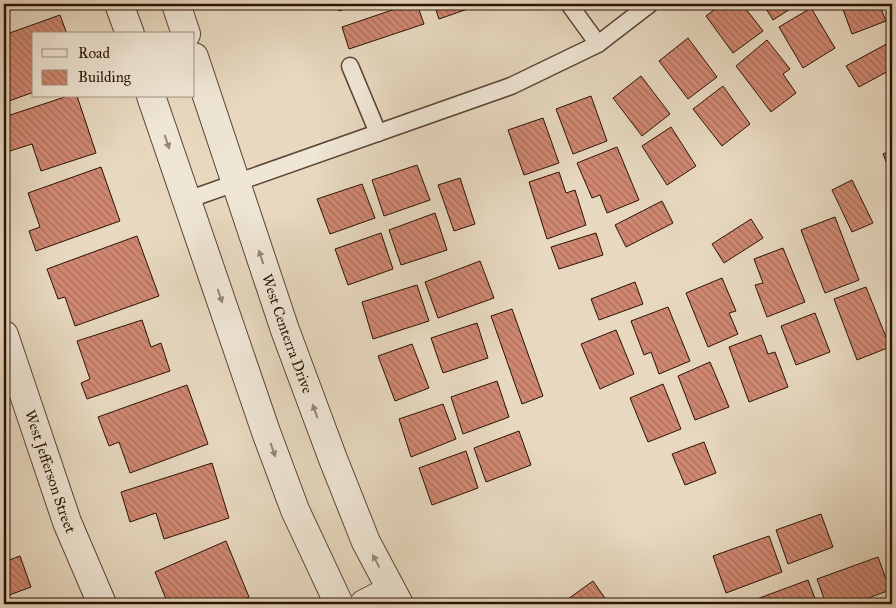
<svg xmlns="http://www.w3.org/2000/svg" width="896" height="608" font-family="'IM FELL Great Primer',serif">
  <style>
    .building { fill: url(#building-back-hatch); stroke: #2b1305 }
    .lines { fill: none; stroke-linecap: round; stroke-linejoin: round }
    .service-casing { stroke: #5a4434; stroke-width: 19 }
    .minor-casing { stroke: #5a4434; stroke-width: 30 }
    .tertiary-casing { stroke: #5a4434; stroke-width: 30 }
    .service { stroke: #efe6d5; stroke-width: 16 }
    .minor { stroke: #efe6d5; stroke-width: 28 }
    .tertiary { stroke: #efe6d5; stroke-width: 28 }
    .oneway { fill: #978777 }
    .labels { text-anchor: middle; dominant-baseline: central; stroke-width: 4; stroke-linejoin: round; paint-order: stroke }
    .street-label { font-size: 15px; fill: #2b1305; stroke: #efe6d5 }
  </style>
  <defs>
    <pattern id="building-back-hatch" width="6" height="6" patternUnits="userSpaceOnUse" patternTransform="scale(1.25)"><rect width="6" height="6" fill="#d08872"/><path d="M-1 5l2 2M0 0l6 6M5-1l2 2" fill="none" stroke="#a96e5c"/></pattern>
  </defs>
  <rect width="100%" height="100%" fill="#e7d8bf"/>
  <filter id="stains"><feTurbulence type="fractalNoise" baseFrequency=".004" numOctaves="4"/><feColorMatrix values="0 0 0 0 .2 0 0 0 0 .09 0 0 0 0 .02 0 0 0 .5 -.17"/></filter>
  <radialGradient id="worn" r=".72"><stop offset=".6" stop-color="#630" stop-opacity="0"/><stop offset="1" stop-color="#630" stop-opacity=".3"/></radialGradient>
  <g class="building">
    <path d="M337,4H361L339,11Z"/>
    <path d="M410,4H417L424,24L349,49L342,27Z"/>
    <path d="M434,4H482L439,19Z"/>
    <path d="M722,4H742L763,31L733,53L706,16Z"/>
    <path d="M763,4H798L773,20Z"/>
    <path d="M841,4H879L886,21L852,34Z"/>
    <path d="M811,8L835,48L803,68L779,27Z"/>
    <path d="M60,15L67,34H34V92L9,101L4,86V35Z"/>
    <path d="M688,38L717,77L688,99L659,61Z"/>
    <path d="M767,40L790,69L783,74L796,93L771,112L736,66Z"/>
    <path d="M892,41V69L859,87L846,66Z"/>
    <path d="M641,76L670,114L642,136L613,98Z"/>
    <path d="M723,86L750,124L722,146L693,109Z"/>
    <path d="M68,96H77L96,153L41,171L32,144L10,151L4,132V117Z"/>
    <path d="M591,96L607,141L573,154L556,109Z"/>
    <path d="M543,118L559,163L524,175L508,130Z"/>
    <path d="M671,127L696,166L667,185L642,146Z"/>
    <path d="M617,147L639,200L607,213L600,195L592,198L577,163Z"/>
    <path d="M892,150V176L883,154Z"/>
    <path d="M417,165L430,200L384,216L372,180Z"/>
    <path d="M101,167L120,221L36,251L29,231L40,227L28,193Z"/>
    <path d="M559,172L566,193L575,190L586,225L547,239L529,182Z"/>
    <path d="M460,178L475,224L454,231L438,185Z"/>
    <path d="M852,180L873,223L852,232L832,190Z"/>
    <path d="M362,184L375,218L330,234L317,199Z"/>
    <path d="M662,201L673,223L626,247L615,225Z"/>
    <path d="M435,213L447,250L401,265L389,230Z"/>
    <path d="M835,217L859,280L825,293L801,230Z"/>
    <path d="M751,219L763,238L724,263L712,244Z"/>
    <path d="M381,233L393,269L348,285L335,249Z"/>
    <path d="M596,233L603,255L559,269L551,247Z"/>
    <path d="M137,236L159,296L75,326L65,297L58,299L47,269Z"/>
    <path d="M783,248L805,302L767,317L755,285L763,283L754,259Z"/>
    <path d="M480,261L494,298L438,318L425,282Z"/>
    <path d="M722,278L736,311L729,313L738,334L708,347L686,293Z"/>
    <path d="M635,282L643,304L599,320L591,299Z"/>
    <path d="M417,285L429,321L373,339L362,302Z"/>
    <path d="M866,287L890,347L857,360L834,299Z"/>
    <path d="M668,307L690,361L659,374L651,352L644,355L631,321Z"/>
    <path d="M512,309L543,396L522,404L491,316Z"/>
    <path d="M815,313L830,352L796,365L781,326Z"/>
    <path d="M142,320L151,347L161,343L170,371L87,399L81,383L90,379L77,341Z"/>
    <path d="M477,323L488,358L443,373L431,338Z"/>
    <path d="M616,330L634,374L600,389L581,344Z"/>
    <path d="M761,335L768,354L775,352L788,387L749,402L729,347Z"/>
    <path d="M412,344L429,388L395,401L378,356Z"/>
    <path d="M710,362L729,407L695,420L678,376Z"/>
    <path d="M497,381L509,417L463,434L451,397Z"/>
    <path d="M663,384L681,429L648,442L630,398Z"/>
    <path d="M187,385L208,444L130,473L119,442L109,446L98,417Z"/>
    <path d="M443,404L456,439L411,457L399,419Z"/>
    <path d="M519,431L531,465L486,482L474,448Z"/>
    <path d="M704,442L716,473L685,485L672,454Z"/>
    <path d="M466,451L478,488L432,505L419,468Z"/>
    <path d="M212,463L229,518L164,539L156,513L130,522L121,492Z"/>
    <path d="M821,514L833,547L788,564L776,530Z"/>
    <path d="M769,536L782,572L726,593L713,556Z"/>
    <path d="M226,541L249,597L233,604H168L155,572Z"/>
    <path d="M20,556L31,587L4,597V562Z"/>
    <path d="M878,557L890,590L852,604H826L817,579Z"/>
    <path d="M808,580L817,604H747L746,603Z"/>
    <path d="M593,581L609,604H561Z"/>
  </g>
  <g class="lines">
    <g class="service-casing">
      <g id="service">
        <path d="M598,44L650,4"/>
        <path d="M350,66L378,133"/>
        <path d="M187,200L511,86L598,44L569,4"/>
      </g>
    </g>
    <g class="minor-casing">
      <g id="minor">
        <path id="s1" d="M4,335L67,522L102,604"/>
      </g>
    </g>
    <g class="tertiary-casing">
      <g id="tertiary">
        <path d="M119,4L130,34"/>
        <path d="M176,4L186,34"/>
        <path id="s2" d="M194,57L285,330L333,459L366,542L399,604"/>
        <path d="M151,96L266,432L295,510L339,604"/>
        <path d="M364,604L391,590"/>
      </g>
    </g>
    <use href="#service" class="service"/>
    <use href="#minor" class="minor"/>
    <use href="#tertiary" class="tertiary"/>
  </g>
  <defs><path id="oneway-solid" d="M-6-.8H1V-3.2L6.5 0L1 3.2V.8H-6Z" transform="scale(1.25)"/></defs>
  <g class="oneway">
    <use href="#oneway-solid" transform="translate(167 142) rotate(71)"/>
    <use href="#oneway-solid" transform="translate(261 257) rotate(-108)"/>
    <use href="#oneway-solid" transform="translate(220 296) rotate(71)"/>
    <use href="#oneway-solid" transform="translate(315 411) rotate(-110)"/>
    <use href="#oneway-solid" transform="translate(273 450) rotate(70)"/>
    <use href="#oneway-solid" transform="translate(376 561) rotate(-118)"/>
  </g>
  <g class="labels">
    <g class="street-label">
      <text stroke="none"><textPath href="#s2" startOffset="292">West Centerra Drive</textPath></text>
      <text stroke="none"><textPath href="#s1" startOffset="144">West Jefferson Street</textPath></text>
    </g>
  </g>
  <rect width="896" height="608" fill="none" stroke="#e7d8bf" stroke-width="20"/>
  <rect x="5" y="5" width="886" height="598" fill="none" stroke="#2b1305" stroke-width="2.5"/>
  <rect x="10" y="10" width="876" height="588" fill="none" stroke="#2b1305"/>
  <rect x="32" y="32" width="162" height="65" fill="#efe6d5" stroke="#a19282"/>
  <rect x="42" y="49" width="25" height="8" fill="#efe6d5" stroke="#a19282"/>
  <text x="78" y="58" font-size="15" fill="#2b1305">Road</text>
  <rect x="42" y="70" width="25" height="15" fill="url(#building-back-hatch)" stroke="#a19282"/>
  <text x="78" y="82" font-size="15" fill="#2b1305">Building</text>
  <rect width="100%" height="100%" filter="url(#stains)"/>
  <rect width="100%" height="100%" fill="url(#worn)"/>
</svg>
